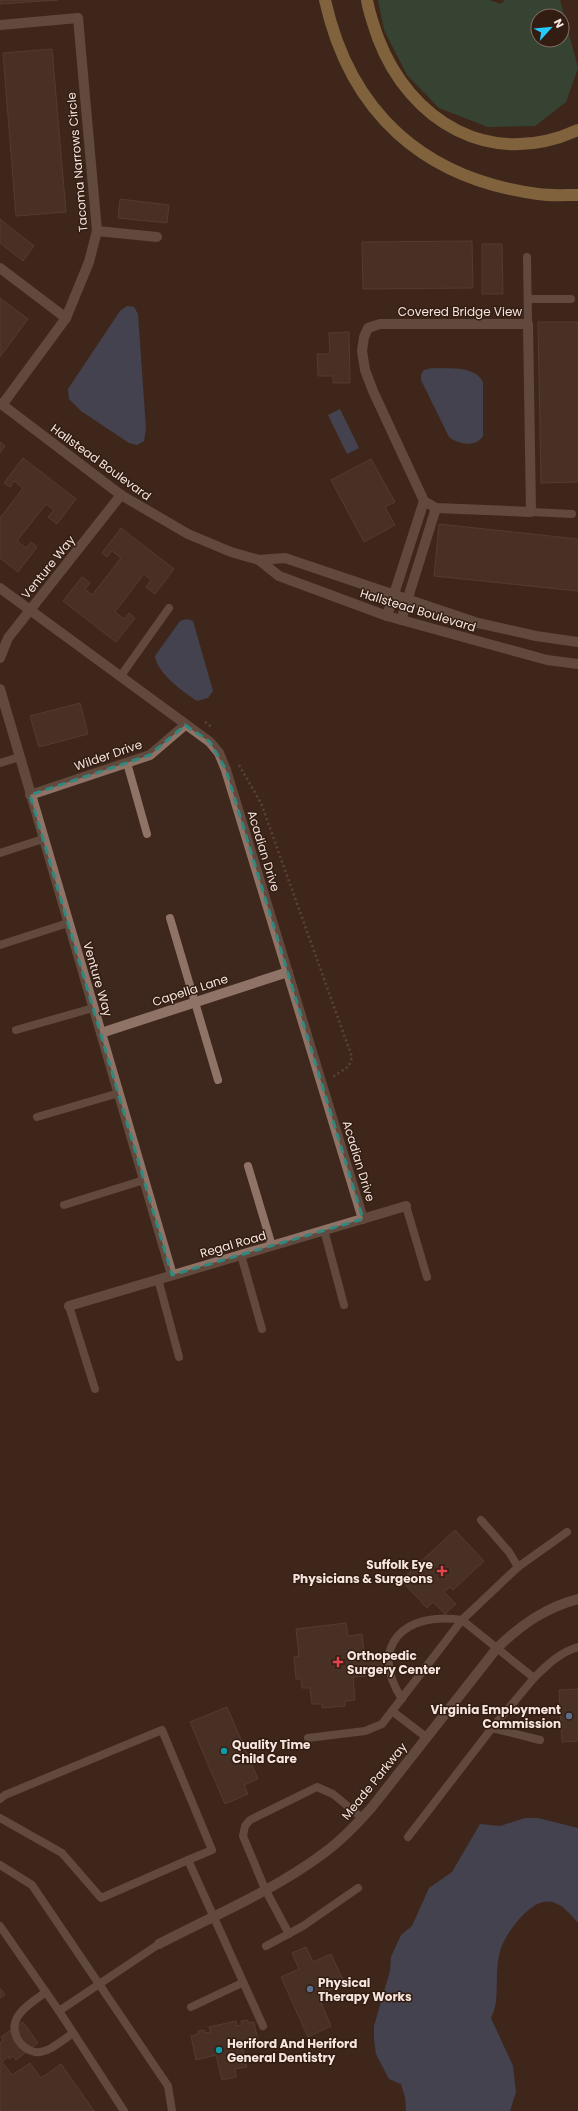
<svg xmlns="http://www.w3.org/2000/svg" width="578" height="2111" font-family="Poppins,sans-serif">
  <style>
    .forest { fill: #2f674e; fill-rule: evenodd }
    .water { fill: #49648d }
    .building { fill: #563d31; stroke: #6f5448 }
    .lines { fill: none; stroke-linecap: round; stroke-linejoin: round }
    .path { stroke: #7a655b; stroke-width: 2.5; stroke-dasharray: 2 3; stroke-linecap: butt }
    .lane { stroke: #8f7366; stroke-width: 8 }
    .street { stroke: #8f7366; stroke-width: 10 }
    .highway { stroke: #d0ab66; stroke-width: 12 }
    .marked { fill: none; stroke: #32877f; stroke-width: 3; stroke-dasharray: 8 5; stroke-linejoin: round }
    .health-dot { fill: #e0444e; stroke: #331d12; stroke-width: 1.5 }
    .service-dot { fill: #5c6f8a; stroke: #331d12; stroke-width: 1.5 }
    .culture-dot { fill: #0f9aa8; stroke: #331d12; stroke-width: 1.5 }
    .labels { text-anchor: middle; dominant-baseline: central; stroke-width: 3; stroke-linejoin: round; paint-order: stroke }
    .street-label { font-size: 12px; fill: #f5e5de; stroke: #331d12 }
    .poi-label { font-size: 12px; font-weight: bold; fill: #f5e5de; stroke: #331d12; text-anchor: start }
  </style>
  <rect width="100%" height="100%" fill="#3e271c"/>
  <path class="forest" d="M378,0H489L501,4L505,0H560L578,68L566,102L535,126L488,127L439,108L407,75L384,30ZM538,16H562V40H538Z"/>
  <g class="water">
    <path d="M127,306L134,307L138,314L146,429L144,441L137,445L129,443L81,411L69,399L68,389L120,311Z"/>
    <path d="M432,368C449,369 474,365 483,382V436C476,448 458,444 449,437L421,380V374L424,370Z"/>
    <path d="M340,409L359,448L347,454L328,415Z"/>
    <path d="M187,619L193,621L213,691L208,698L197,701C183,692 157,673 155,656L180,621Z"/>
    <path d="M525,1818H538L578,1828V1923C558,1898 544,1893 521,1917C513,1926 505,1937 501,1948C495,1967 498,1982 496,2000C496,2006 493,2013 491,2018L513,2066L516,2092L510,2111H406L405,2097L401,2084L389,2079L376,2054L374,2040V2026L390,1971L391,1957L401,1935L412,1926L429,1888L452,1872L480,1824L500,1826Z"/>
  </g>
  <g class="building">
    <path d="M0,0H58L0,4Z"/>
    <path d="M52,49L66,212L16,216L3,53Z"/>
    <path d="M120,199L169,205L167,223L118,218Z"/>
    <path d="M0,219L34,246L23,261L0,243Z"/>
    <path d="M472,241L473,288L363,289L362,242Z"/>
    <path d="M482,244H502L503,294H482Z"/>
    <path d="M0,298L28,319L0,357Z"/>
    <path d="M538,322H578V482L541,483Z"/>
    <path d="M349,332L350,383H333V376H318L317,354H330L329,333Z"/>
    <path d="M0,442L5,446L0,453Z"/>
    <path d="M23,458L76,499L57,524L48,517L54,510L46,504L17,541L26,548L31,542L37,547L18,572L0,558V518L23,488L14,481L10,487L4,483Z"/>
    <path d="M371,459L395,502L385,507L395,525L364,542L331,480Z"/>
    <path d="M439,524L578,539V591L434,576Z"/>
    <path d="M121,528L174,569L155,594L146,587L151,580L144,574L115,612L124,619L129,613L135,618L116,642L63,601L82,577L90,583L85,589L92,595L121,558L112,551L107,557L102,553Z"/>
    <path d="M80,703L88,734L39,747L30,716Z"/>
    <path d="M455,1530L484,1561L453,1590L450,1587L444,1592L456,1604L445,1614L433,1602L427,1608L401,1580Z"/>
    <path d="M346,1623L348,1636L362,1634L364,1653L381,1652L382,1667L366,1668V1676L353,1677L355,1700L345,1701V1706L322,1708V1704H312L310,1688H302L301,1679H296L294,1657L299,1656L296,1629Z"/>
    <path d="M578,1689V1741L562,1742L559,1690Z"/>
    <path d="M227,1707L258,1779L244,1785L248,1794L225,1804L190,1722Z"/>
    <path d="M306,1947L313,1962L331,1954L345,1984L323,1993L324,1995L319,1998L331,2026L308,2037L281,1977L299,1969L292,1953Z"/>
    <path d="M0,1988L5,1995L0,1998Z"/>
    <path d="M248,2020V2023L254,2022L258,2041L242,2044L247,2067L235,2069L236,2077L222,2080L216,2055L196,2060L191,2036L198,2034V2031L204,2030L205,2033L211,2032L209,2027L236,2021L237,2026L242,2025L241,2021Z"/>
    <path d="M23,2022L38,2043L16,2060L13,2056L9,2059V2056L2,2062L12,2075L30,2063L41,2078L61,2064L94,2111H0V2043L3,2040L1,2037Z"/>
  </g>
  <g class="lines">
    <g class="path">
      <path d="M205,722L213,728"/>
      <path d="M239,765L261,803L352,1057L349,1066L333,1077"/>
    </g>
    <g class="lane">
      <path d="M527,257L528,324"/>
      <path d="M528,299H571"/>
      <path d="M531,512L572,514"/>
      <path d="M120,677L169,608"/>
      <path d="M0,763L20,757"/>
      <path d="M127,763L147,834"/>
      <path d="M0,853L43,839"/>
      <path d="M170,918L218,1080"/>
      <path d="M0,945L68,923"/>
      <path d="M16,1030L93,1008"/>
      <path d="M37,1117L119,1093"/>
      <path d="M248,1166L272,1246"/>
      <path d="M64,1205L144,1180"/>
      <path d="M406,1206L427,1277"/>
      <path d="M324,1230L344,1305"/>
      <path d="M241,1255L262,1329"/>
      <path d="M158,1279L179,1357"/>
      <path d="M69,1306L95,1389"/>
      <path d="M481,1520L509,1552L518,1567L567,1532"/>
      <path d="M402,1699C367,1645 406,1611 462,1620L518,1567"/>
      <path d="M392,1711L426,1737"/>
      <path d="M492,1728L534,1678"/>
      <path d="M308,1738L365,1731L382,1724L462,1620L534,1678C547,1665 560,1652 578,1647"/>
      <path d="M0,1799L5,1795L162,1730L212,1850L188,1860L263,2026"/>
      <path d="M0,1818L62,1853L101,1898L188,1860"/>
      <path d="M408,1837L492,1728L540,1740"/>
      <path d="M0,1865L32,1885L168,2086L172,2111"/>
      <path d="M0,1926L59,2011L124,2111"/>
      <path d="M289,1934L265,1889L243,1836L245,1826L250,1820L317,1787L333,1794L362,1818"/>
      <path d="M266,1946L303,1926L358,1888"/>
      <path d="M46,1992C31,2003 5,2017 18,2040C21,2045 28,2051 35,2052C48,2054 64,2039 73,2033"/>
      <path d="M191,2007L242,1983"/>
      <path d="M59,2011L159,1944"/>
    </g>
    <g class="street">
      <path d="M0,25L78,18L97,231L89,262L66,318L2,405"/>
      <path d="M97,231L157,237"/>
      <path d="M0,268L66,318"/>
      <path d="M380,324H528L531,512L436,508L424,501L373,391L365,370L362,351L364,337L368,328Z"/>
      <path d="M0,403L121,495L188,534L231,552L259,560L285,558L478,623L536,636L578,642"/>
      <path d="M259,560L279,576L387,616L547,660L578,664"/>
      <path d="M0,588L210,742L219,753L226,770L363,1219"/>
      <path d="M387,616L424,501"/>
      <path d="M401,620L436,508"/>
      <path d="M0,658L8,638L121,495"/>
      <path d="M0,689L172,1275"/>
      <path d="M30,795L150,755L185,725"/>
      <path d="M101,1033L288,972"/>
      <path d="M69,1306L406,1206"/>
      <path d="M159,1944C213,1916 275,1890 324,1853C342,1840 357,1824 372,1807L497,1648C521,1625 546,1607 578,1599"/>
    </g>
    <g class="highway">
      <path d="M325,0C350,113 424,179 538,194C551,196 565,195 578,195"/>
      <path d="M367,0C369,13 374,26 378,38C410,122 491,170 578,130"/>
    </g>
  </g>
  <path d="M0 0H578V2111H0ZM185,725L210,742L226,770L363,1219L172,1275L30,795L150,755Z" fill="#3e271c" fill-opacity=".55" fill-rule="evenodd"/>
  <path class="marked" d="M185,725L210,742L226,770L363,1219L172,1275L30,795L150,755Z"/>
  <g class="health-dot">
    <path d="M440 1565h4v4h4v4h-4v4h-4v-4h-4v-4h4z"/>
    <path d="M336 1656h4v4h4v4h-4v4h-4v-4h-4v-4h4z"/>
  </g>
  <g class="service-dot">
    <circle cx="569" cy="1716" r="4"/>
    <circle cx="310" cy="1989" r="4"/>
  </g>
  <g class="culture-dot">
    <circle cx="224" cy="1751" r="4"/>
    <circle cx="219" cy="2050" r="4"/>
  </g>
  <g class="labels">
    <g class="street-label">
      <text transform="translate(77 162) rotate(-95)">Tacoma Narrows Circle</text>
      <text x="460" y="311">Covered Bridge View</text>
      <text transform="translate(101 462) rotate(36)">Hallstead Boulevard</text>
      <text transform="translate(48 567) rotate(-51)">Venture Way</text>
      <text transform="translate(418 610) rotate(17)">Hallstead Boulevard</text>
      <text transform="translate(108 755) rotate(-19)">Wilder Drive</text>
      <text transform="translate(264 851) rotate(73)">Acadian Drive</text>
      <text transform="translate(98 979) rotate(74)">Venture Way</text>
      <text transform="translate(190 990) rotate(-18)">Capella Lane</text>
      <text transform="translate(359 1161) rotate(73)">Acadian Drive</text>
      <text transform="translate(233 1244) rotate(-16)">Regal Road</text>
      <text transform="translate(374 1781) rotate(-51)">Meade Parkway</text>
    </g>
    <g class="poi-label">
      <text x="433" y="1564" text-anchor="end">Suffolk Eye<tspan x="433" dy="14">Physicians &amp; Surgeons</tspan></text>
      <text x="347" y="1655">Orthopedic<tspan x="347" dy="14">Surgery Center</tspan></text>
      <text x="561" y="1709" text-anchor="end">Virginia Employment<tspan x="561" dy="14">Commission</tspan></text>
      <text x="232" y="1744">Quality Time<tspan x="232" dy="14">Child Care</tspan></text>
      <text x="318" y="1982">Physical<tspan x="318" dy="14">Therapy Works</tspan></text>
      <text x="227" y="2043">Heriford And Heriford<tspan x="227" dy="14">General Dentistry</tspan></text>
    </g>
  </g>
  <g transform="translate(550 28) rotate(63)"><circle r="19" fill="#331d12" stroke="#816d64"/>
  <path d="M0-3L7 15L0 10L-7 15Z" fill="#24c9fe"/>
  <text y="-6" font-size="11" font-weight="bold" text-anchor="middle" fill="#f5e5de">N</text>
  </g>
</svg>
